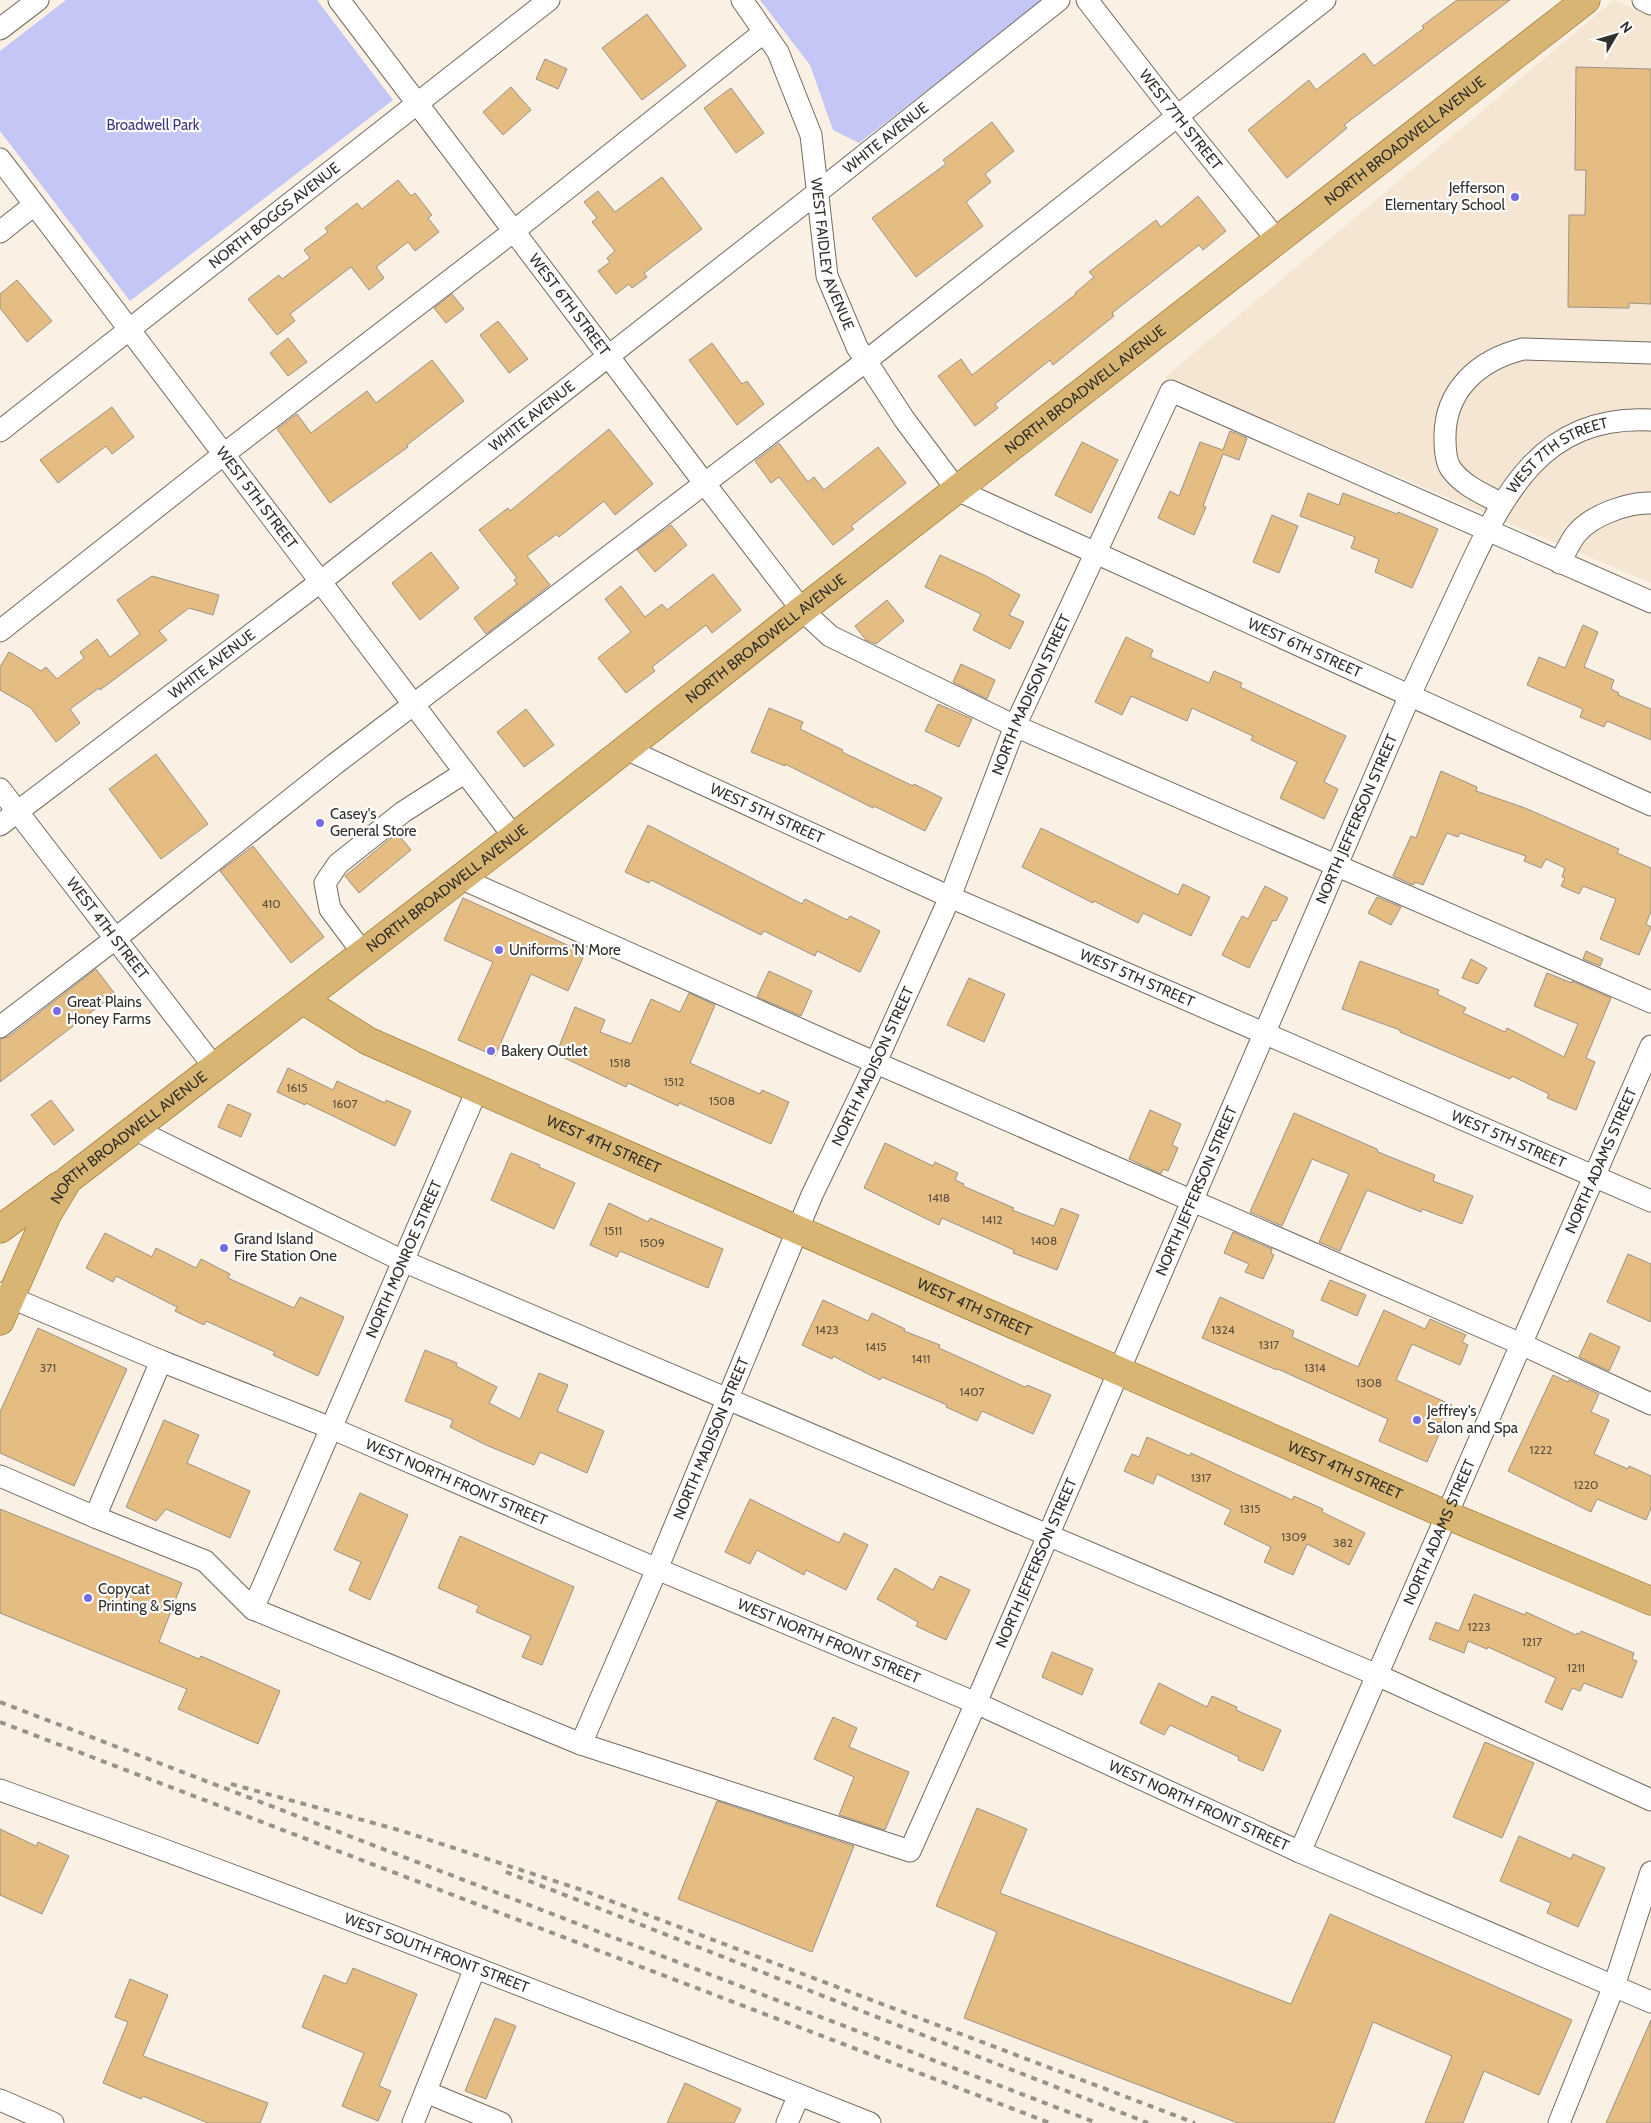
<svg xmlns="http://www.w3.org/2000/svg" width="1651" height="2123" font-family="Cabin,sans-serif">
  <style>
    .built { fill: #f4e6d3 }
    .green { fill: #c4c6f6 }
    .building { fill: #e5bd83; stroke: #9a9286 }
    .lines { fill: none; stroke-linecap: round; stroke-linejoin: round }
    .minor-casing { stroke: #726b60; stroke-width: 23 }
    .major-casing { stroke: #8d661c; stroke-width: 29 }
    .minor { stroke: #fff; stroke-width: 21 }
    .major { stroke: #d8b573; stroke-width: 28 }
    .rail { stroke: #989289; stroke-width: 4; stroke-dasharray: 6 6; stroke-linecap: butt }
    .poi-dot { fill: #746be5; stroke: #fff; stroke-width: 2 }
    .labels { text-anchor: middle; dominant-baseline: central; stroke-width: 4.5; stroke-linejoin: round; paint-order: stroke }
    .number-label { font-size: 12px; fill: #5f5240 }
    .street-label { font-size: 15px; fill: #322f2a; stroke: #fff }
    .park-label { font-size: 15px; fill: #3e3981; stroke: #fff }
    .poi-label { font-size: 15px; fill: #322f2a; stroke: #fff; text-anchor: start }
  </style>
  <rect width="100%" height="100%" fill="#faf1e4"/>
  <path class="built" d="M1614,0L1651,16V583L1164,378Z"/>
  <g class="green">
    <path d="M66,0H317L393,100L130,301L0,131V51Z"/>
    <path d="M760,0H1044L859,143L833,130L810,65Z"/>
  </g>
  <g class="building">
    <path d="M1457,0H1510L1344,125L1347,128L1287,178L1248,130L1309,80L1316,90L1364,53L1374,66L1424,28L1422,26Z"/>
    <path d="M647,14L686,66L642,100L602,48Z"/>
    <path d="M545,59L567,69L558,89L536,79Z"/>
    <path d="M1576,67L1651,69V304L1629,303V308L1568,307L1569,215H1585L1586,170H1575Z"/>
    <path d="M511,87L531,110L503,135L483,112Z"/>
    <path d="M731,88L764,133L736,153L704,108Z"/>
    <path d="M992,122L1014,151L985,174L991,182L966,202L983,226L916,277L872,218L946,164L943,160Z"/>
    <path d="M662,177L702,229L644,273L647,277L632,288L629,284L616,294L598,271L610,262L607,258L615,251L592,222L597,218L584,202L598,191L615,212Z"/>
    <path d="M398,180L411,196L415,193L432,215L428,218L439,232L415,251L408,242L376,267L384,278L369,290L351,267L290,314L295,321L277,335L248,299L279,275L282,279L310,258L304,250L328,232L325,228L357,203L362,209Z"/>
    <path d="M1198,196L1226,231L1203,250L1199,245L1112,313L1114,316L1053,365L1050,360L995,404L998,408L975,426L938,376L961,359L972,375L1076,294L1075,293L1094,277L1089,272L1156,220L1161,227Z"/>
    <path d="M17,280L52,321L27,342L0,308V294Z"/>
    <path d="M452,294L464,309L446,323L434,308Z"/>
    <path d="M498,321L528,359L509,373L480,335Z"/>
    <path d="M288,338L307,362L288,376L270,353Z"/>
    <path d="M712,343L742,384L747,381L764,404L737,425L689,360Z"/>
    <path d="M432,360L464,401L407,445L408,447L330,503L277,429L297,414L311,433L367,391L376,403Z"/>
    <path d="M112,407L134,437L112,454L106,446L58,483L40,460Z"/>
    <path d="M609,429L653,484L615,515L604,501L559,537L557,534L527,556L550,585L486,634L474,618L517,584L514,580L517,578L479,530L508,508L510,511Z"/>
    <path d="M1230,431L1247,438L1239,460L1223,454L1203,506L1206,507L1194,535L1158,518L1170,491L1179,496L1200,442L1223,450Z"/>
    <path d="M1082,442L1118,460L1091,513L1055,495Z"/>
    <path d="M779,443L808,482L814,477L824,490L878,447L906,483L851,526L854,529L833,545L779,477L771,483L755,461Z"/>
    <path d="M1308,493L1339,505L1343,493L1397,514L1398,512L1438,529L1412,588L1375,572L1379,559L1351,548L1355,537L1300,516Z"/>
    <path d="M1272,515L1298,526L1279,573L1253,562Z"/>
    <path d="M671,525L687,545L655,572L637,550Z"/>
    <path d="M431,552L459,588L420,620L392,583Z"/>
    <path d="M940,555L986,576L1020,595L1009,615L1024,622L1010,649L973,630L981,614L925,587Z"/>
    <path d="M713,574L741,610L712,633L706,625L652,667L655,671L626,693L598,658L631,632L605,599L621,586L645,617L662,604L667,610Z"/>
    <path d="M152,576L219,595L213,615L189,608L159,631L167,640L100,690L99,688L70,709L80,723L56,742L31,708L0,690V667L9,652L41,671L46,667L57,679L84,658L80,652L97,639L110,657L140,634L117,600Z"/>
    <path d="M887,600L904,621L876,644L866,640L855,626Z"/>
    <path d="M1583,625L1598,632L1584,667L1614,680L1611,689L1619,693L1618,695L1651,709V740L1607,721L1604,727L1580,717L1583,709L1527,685L1539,657L1565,668Z"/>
    <path d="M1126,637L1153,650L1150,657L1209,683L1214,671L1242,683L1240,687L1346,736L1324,782L1338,789L1324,819L1280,798L1297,762L1251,740L1253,736L1192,708L1187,721L1131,696L1122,715L1095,702Z"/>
    <path d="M961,664L995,680L987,699L953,682Z"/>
    <path d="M938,704L972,719L959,747L925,731Z"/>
    <path d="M769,708L803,722L800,729L843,750L842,752L913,786L914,784L942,798L925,831L874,806L873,808L785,764V766L751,752Z"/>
    <path d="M526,709L554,745L524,767L497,732Z"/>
    <path d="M156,754L208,824L161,859L109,789Z"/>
    <path d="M1441,771L1477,787L1476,791L1525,808L1619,849L1617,853L1651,868V911L1646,924L1651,927L1639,955L1600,939L1616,899L1583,886L1579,894L1561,886L1565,878L1562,877L1565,868L1546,859L1541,868L1524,861L1526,856L1460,833L1458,837L1447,833L1423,885L1415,882L1413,885L1393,876L1411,836L1416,838Z"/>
    <path d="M648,825L802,904L805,899L847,920L850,916L880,931L860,972L817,951L815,956L764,931L761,935L651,880L649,883L625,872Z"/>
    <path d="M1041,828L1178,895L1183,884L1210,897L1191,936L1143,913L1138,923L1094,901L1093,903L1022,867Z"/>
    <path d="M397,833L411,850L359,893L345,876Z"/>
    <path d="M253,846L324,937L291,963L220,871Z"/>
    <path d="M1265,886L1288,898L1276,921L1273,920L1249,968L1222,955L1242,916L1248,919Z"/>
    <path d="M1377,897L1401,907L1391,925L1368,913Z"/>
    <path d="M463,898L585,953L568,991L531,974L495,1056L458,1040L493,962L444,940Z"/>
    <path d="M1586,951L1603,959L1600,966L1583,959Z"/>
    <path d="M1471,959L1487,968L1478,984L1462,978Z"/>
    <path d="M1360,961L1439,990L1437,994L1466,1008L1463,1013L1505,1032L1507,1028L1564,1057L1578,1024L1534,1006L1547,973L1572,983V981L1611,998L1586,1058L1595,1062L1576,1110L1547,1098L1549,1094L1512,1076L1510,1079L1400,1032V1030L1342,1009Z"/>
    <path d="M96,969L115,994L0,1082V1039L8,1037Z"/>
    <path d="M769,971L812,991L801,1016L757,997Z"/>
    <path d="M969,978L1005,994L984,1042L947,1025Z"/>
    <path d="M689,993L715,1005L690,1063L760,1094L762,1090L789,1102L771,1144L679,1103L678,1106L628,1083L626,1087L556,1054L575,1007L605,1020L600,1032L631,1044L651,999L680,1012Z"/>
    <path d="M288,1068L333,1090L337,1081L385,1103L386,1100L411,1111L395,1146L306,1103L305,1105L277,1092Z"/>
    <path d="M51,1100L74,1130L54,1145L31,1115Z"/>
    <path d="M228,1104L251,1114L241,1137L218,1127Z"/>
    <path d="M1150,1110L1181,1124L1172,1145L1178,1148L1168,1171L1163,1169L1161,1174L1129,1159Z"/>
    <path d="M1294,1113L1377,1149L1378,1152L1435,1175L1433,1181L1473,1196L1462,1224L1422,1209L1421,1212L1367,1190L1340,1251L1319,1242L1349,1174L1312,1159L1282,1226L1250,1212Z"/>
    <path d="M885,1143L933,1166L935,1162L958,1173L955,1180L964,1184L963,1186L1014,1208L1012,1210L1054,1226L1061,1208L1079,1215L1057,1270L1013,1253L1014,1250L942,1218L939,1225L864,1188Z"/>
    <path d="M511,1153L540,1165L539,1167L575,1183L554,1229L491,1200Z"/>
    <path d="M609,1203L648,1222L650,1218L723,1249L708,1288L620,1251L617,1257L590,1245Z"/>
    <path d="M1233,1232L1272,1249L1271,1253L1274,1255L1263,1279L1245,1272L1249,1264L1224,1253Z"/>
    <path d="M105,1233L152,1257L156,1248L196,1268L201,1259L230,1274L228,1278L294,1308L300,1297L344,1317L318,1376L273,1355L275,1352L206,1321L204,1325L175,1311L177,1307L116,1276L113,1282L86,1268Z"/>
    <path d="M1628,1254L1651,1264V1322L1607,1302Z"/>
    <path d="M1330,1280L1366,1295L1357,1316L1321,1300Z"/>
    <path d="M1220,1297L1294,1331L1292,1337L1358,1367L1384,1310L1425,1329L1430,1319L1466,1335L1462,1342L1468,1345L1460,1365L1412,1344L1396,1380L1452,1405L1427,1462L1379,1441L1388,1419L1278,1369L1277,1370L1202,1338Z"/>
    <path d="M823,1300L868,1321L872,1313L905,1329L904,1331L940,1345L939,1348L1025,1387L1027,1385L1051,1395L1033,1434L982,1411L977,1421L946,1407L947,1405L882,1377L880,1380L833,1356L832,1359L802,1345Z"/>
    <path d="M38,1328L127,1369L74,1486L0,1453V1412Z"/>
    <path d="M1590,1333L1620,1347L1609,1371L1579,1357Z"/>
    <path d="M425,1350L457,1363L456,1366L497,1387L489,1403L520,1419L539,1373L568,1385L557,1411L604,1431L587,1473L540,1452L534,1465L486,1445L450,1427L453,1420L405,1401Z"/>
    <path d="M1553,1375L1568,1382L1569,1380L1599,1394L1591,1412L1609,1420L1594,1454L1628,1469L1629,1466L1651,1476V1508L1646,1520L1597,1499L1591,1512L1508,1471Z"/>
    <path d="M164,1420L199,1435L187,1463L250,1491L230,1538L166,1509L156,1521L126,1507Z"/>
    <path d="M1147,1437L1190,1456L1191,1453L1292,1500L1294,1496L1323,1509L1322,1512L1365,1533L1349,1565L1307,1544L1293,1575L1264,1562L1271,1547L1224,1524L1231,1510L1157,1474L1153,1484L1124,1471L1132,1454L1139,1457Z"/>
    <path d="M360,1493L408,1515L370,1600L349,1590L361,1562L334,1550Z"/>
    <path d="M750,1499L839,1543L844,1533L868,1545L846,1590L806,1570L804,1575L757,1550L750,1564L725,1552Z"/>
    <path d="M0,1509L182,1583L159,1642L199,1659L201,1656L280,1691L258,1744L178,1709L187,1689L0,1613Z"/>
    <path d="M460,1536L574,1587L542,1665L522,1657L531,1636L476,1612L479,1606L438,1588Z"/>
    <path d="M895,1568L933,1590L940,1576L970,1590L946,1640L916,1626L918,1622L877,1599Z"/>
    <path d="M1474,1594L1525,1615L1526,1612L1576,1635L1577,1633L1580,1634L1581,1631L1634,1653L1632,1659L1637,1661L1622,1698L1584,1683L1580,1691L1572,1688L1562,1710L1545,1702L1556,1678L1488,1647L1487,1649L1468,1641L1464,1653L1429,1639L1436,1622L1459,1631Z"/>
    <path d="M1052,1652L1093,1669L1082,1695L1042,1677Z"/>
    <path d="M1159,1683L1207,1707L1212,1696L1237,1707L1236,1710L1281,1730L1263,1771L1238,1760L1239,1757L1170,1725L1164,1735L1140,1723Z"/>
    <path d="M833,1717L857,1728L849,1747L909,1772L885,1830L839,1815L854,1777L814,1759Z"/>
    <path d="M1485,1742L1534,1763L1502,1838L1453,1817Z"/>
    <path d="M717,1801L854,1846L812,1952L678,1899Z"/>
    <path d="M977,1808L1027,1829L1000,1893L1291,2004L1330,1914L1572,2020L1539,2095L1484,2071L1463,2123H1425L1452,2056L1373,2022L1334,2123H1238L964,2018L997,1932L936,1906Z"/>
    <path d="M0,1829L36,1846L38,1842L69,1856L42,1914L0,1895Z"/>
    <path d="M1519,1836L1571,1859L1573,1854L1605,1868L1578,1927L1547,1913L1551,1903L1500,1881Z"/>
    <path d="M353,1968L417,1994L379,2086L391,2091L378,2121L342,2106L364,2053L302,2027L324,1975L346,1984Z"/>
    <path d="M130,1979L168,1995L143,2056L268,2103L260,2123H208L143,2096L141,2099L103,2083L128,2022L115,2017Z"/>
    <path d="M495,2018L516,2026L486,2099L465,2091Z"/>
    <path d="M1651,2020V2123H1606Z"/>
    <path d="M685,2083L741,2109L734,2123H667Z"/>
  </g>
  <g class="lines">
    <g class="minor-casing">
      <g id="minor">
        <path id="s1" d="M339,0L705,484L802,610L830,636L1015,726L1651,1002"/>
        <path id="s2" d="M742,0L778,52L811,135L827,276L857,347L904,419L957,490L1651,805"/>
        <path id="s3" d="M1087,0L1177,116L1277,240"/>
        <path d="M1643,0L1651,4"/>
        <path d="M0,29L38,0"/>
        <path id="s4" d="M0,159L514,837"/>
        <path d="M0,232L34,205"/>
        <path id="s5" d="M0,431L549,0"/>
        <path d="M1502,504C1484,494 1463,486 1451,469C1446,462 1445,448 1445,439C1444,391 1478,360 1523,349L1651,353"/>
        <path d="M1560,563C1565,553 1570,541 1577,533C1592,515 1629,502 1651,503"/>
        <path d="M0,631L224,454L514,231L764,32"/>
        <path id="s6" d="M626,749L950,897L1651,1201"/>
        <path id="s7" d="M0,789L215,1068"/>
        <path id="s8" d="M0,825L320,582L818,192L1059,0"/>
        <path d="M460,878L842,1048L1521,1344L1651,1404"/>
        <path d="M363,953L330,909L325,883L338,864L403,812L464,773"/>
        <path d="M0,1027L115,939L335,764L866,361L1325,0"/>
        <path d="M134,1129L403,1261L1377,1675L1651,1800"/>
        <path id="s9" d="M0,1293L161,1361L331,1428L657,1569L976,1703L1300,1852L1651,2002"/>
        <path id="s10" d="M0,1476L95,1517L205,1561L253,1609L581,1744L910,1851L976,1703L1410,695C1428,657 1445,619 1463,581C1503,495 1541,414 1651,420"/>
        <path d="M95,1517L161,1361"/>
        <path id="s11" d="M253,1609L477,1090"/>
        <path id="s12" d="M581,1744L657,1569L812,1195L876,1062L950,897L1015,726L1171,391L1651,602"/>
        <path id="s13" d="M0,1790C292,1895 582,2008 870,2123"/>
        <path id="s14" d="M1300,1852L1651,1046"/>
        <path d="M426,2092L501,2123"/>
        <path d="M0,2100L53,2123"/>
        <path d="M413,2123L475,1968"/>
        <path d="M787,2123L799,2095"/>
        <path d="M1559,2123L1614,1986L1651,1872"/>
      </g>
    </g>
    <g class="major-casing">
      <g id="major">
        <path id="s15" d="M303,1000L368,1041L1447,1515L1651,1601"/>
        <path d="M0,1229L60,1185"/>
        <path id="s16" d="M0,1321L47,1215L68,1180L514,837L802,610L1586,0"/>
      </g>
    </g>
    <use href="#minor" class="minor"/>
    <use href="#major" class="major"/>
    <g class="rail">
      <path d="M0,1702L1097,2123"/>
      <path d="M0,1722L1050,2123"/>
      <path d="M231,1784L399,1830L582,1890L1195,2123"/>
      <path d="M506,1872L1148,2123"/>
    </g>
  </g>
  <g class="poi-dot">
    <circle cx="1515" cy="197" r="5"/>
    <circle cx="320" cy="823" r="5"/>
    <circle cx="499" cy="950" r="5"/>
    <circle cx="57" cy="1011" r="5"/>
    <circle cx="491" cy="1051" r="5"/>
    <circle cx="224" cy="1248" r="5"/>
    <circle cx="1417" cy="1420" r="5"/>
    <circle cx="88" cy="1598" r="5"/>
  </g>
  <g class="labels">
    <g class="number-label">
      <text x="271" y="903">410</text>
      <text x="620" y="1062">1518</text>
      <text x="674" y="1081">1512</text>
      <text x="297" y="1087">1615</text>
      <text x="722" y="1100">1508</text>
      <text x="345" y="1103">1607</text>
      <text x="939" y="1197">1418</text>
      <text x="992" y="1219">1412</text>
      <text x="613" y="1230">1511</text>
      <text x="1044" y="1240">1408</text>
      <text x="652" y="1242">1509</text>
      <text x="827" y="1329">1423</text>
      <text x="1223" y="1329">1324</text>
      <text x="1269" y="1344">1317</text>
      <text x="876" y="1346">1415</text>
      <text x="921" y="1358">1411</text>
      <text x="48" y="1367">371</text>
      <text x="1315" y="1367">1314</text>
      <text x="1369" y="1382">1308</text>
      <text x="972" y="1391">1407</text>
      <text x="1541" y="1449">1222</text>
      <text x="1201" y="1477">1317</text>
      <text x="1586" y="1484">1220</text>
      <text x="1250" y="1508">1315</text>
      <text x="1294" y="1536">1309</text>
      <text x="1343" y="1542">382</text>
      <text x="1479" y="1626">1223</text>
      <text x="1532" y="1641">1217</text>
      <text x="1576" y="1667">1211</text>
    </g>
    <g class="street-label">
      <text stroke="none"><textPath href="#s3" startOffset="152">WEST 7TH STREET</textPath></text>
      <text stroke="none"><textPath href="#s8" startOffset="1121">WHITE AVENUE</textPath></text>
      <text stroke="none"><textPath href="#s16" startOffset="1850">NORTH BROADWELL AVENUE</textPath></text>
      <text stroke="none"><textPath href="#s5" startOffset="349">NORTH BOGGS AVENUE</textPath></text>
      <text stroke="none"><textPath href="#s2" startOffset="274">WEST FAIDLEY AVENUE</textPath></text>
      <text stroke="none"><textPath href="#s1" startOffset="382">WEST 6TH STREET</textPath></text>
      <text stroke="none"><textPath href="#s16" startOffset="1445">NORTH BROADWELL AVENUE</textPath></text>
      <text stroke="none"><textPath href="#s8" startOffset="671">WHITE AVENUE</textPath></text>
      <text stroke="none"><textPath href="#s10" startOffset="2538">WEST 7TH STREET</textPath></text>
      <text stroke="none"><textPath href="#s4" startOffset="425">WEST 5TH STREET</textPath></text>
      <text stroke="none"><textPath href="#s16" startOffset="1040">NORTH BROADWELL AVENUE</textPath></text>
      <text stroke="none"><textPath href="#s2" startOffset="928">WEST 6TH STREET</textPath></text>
      <text stroke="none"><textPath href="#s8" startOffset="266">WHITE AVENUE</textPath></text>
      <text stroke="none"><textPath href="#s12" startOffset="1142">NORTH MADISON STREET</textPath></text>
      <text stroke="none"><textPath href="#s6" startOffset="155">WEST 5TH STREET</textPath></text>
      <text stroke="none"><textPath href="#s10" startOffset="2115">NORTH JEFFERSON STREET</textPath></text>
      <text stroke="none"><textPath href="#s16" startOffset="635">NORTH BROADWELL AVENUE</textPath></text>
      <text stroke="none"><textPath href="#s7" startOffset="176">WEST 4TH STREET</textPath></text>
      <text stroke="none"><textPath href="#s6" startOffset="560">WEST 5TH STREET</textPath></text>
      <text stroke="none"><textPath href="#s12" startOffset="738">NORTH MADISON STREET</textPath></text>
      <text stroke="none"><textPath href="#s6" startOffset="965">WEST 5TH STREET</textPath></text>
      <text stroke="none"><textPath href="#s16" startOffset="230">NORTH BROADWELL AVENUE</textPath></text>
      <text stroke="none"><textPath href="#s15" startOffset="334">WEST 4TH STREET</textPath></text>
      <text stroke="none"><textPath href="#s14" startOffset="754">NORTH ADAMS STREET</textPath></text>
      <text stroke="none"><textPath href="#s10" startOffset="1710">NORTH JEFFERSON STREET</textPath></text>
      <text stroke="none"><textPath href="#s11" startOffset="381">NORTH MONROE STREET</textPath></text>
      <text stroke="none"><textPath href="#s15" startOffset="739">WEST 4TH STREET</textPath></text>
      <text stroke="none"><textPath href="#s12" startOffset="332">NORTH MADISON STREET</textPath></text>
      <text stroke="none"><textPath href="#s15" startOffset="1144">WEST 4TH STREET</textPath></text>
      <text stroke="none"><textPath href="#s9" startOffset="494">WEST NORTH FRONT STREET</textPath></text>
      <text stroke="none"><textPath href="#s14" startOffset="349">NORTH ADAMS STREET</textPath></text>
      <text stroke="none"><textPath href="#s10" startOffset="1305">NORTH JEFFERSON STREET</textPath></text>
      <text stroke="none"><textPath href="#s9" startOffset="899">WEST NORTH FRONT STREET</textPath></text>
      <text stroke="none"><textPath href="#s9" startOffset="1304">WEST NORTH FRONT STREET</textPath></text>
      <text stroke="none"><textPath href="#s13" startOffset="466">WEST SOUTH FRONT STREET</textPath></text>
    </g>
    <g class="park-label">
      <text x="153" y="125">Broadwell Park</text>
    </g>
    <g class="poi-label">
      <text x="1505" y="188" text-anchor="end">Jefferson<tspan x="1505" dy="17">Elementary School</tspan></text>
      <text x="330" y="814">Casey's<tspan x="330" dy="17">General Store</tspan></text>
      <text x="509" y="950">Uniforms 'N More</text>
      <text x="67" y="1002">Great Plains<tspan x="67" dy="17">Honey Farms</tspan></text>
      <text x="501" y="1051">Bakery Outlet</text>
      <text x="234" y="1239">Grand Island<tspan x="234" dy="17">Fire Station One</tspan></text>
      <text x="1427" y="1411">Jeffrey's<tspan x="1427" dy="17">Salon and Spa</tspan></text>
      <text x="98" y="1589">Copycat<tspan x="98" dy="17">Printing &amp; Signs</tspan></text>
    </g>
  </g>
  <g transform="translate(1616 35) rotate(52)" stroke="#ffffff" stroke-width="4" paint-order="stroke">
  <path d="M0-4L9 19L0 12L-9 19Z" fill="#322f2a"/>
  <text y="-8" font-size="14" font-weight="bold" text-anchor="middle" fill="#322f2a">N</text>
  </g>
</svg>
